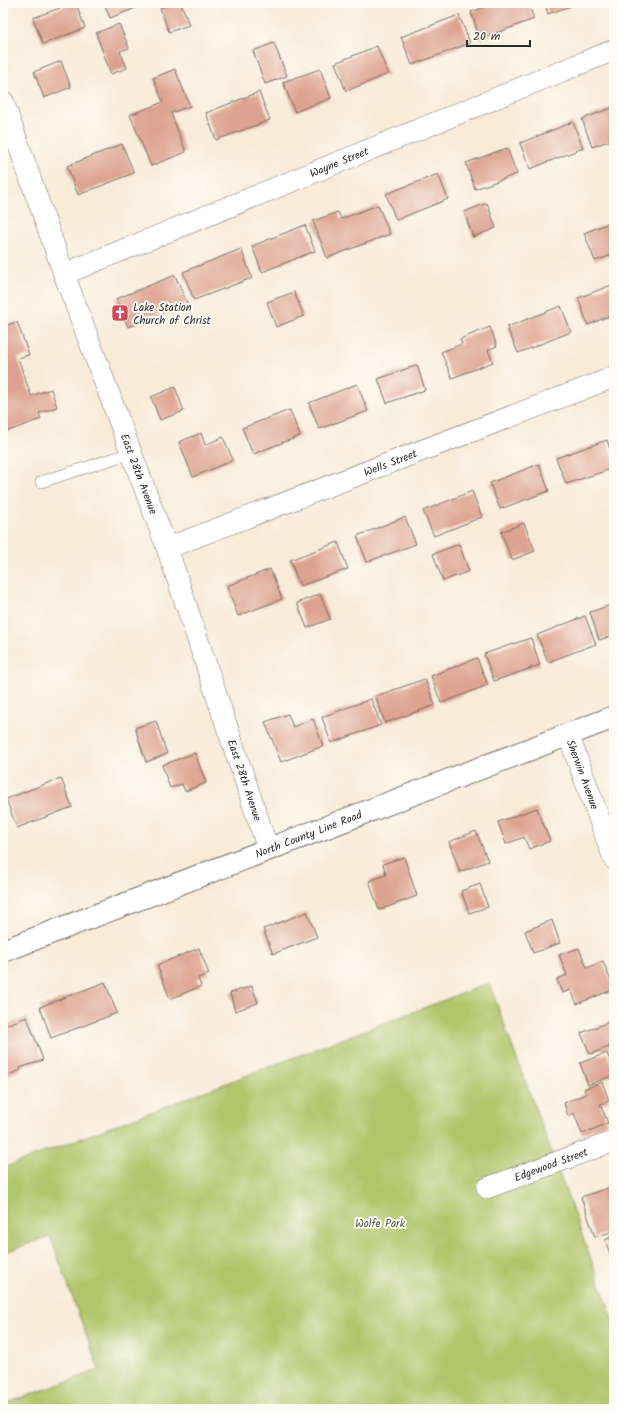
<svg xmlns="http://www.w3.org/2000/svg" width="617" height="1412" font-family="Kalam,sans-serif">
	<rect width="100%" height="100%" fill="#fdfcf7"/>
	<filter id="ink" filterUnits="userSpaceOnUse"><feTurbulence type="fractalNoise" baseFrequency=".025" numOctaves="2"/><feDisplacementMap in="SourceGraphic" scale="8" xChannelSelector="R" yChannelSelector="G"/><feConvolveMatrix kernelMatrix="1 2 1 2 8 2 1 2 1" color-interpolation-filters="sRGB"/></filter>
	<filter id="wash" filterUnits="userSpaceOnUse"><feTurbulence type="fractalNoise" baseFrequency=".012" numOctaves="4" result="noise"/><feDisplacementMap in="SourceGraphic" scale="16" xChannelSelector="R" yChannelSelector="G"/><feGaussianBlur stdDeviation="0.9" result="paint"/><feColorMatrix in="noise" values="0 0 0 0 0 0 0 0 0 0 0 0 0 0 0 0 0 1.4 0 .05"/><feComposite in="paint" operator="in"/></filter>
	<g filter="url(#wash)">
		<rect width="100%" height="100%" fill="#f8ebd8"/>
		<path fill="#b1c56a" stroke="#6e784a" d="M489 983 614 1322V1409H9L7 1403 99 1370 50 1236 3 1253V1168Z"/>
		<g id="blocks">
			<path fill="#dea38e" d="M73 3H76L85 28 43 44 33 18Z
				M104 3H148L110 18Z
				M173 3H181L189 25 169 32 160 8Z
				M496 3H528L534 19 480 39 471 12Z
				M545 3H579L548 14Z
				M459 15 470 43 412 65 401 37Z
				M119 24 129 48 120 51 127 68 111 74 96 33Z
				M274 43 287 76 265 84 253 51Z
				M377 46 388 74 346 91 335 63Z
				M61 61 71 87 44 98 34 72Z
				M175 69 190 106 171 113 186 152 151 166 130 115 163 102 153 78Z
				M320 69 331 98 295 112 283 82Z
				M259 92 270 120 216 140 206 113Z
				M614 107V139L592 147 582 119Z
				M573 122 583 148 530 169 520 143Z
				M122 144 134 173 78 195 67 166Z
				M507 148 517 174 475 189 466 163Z
				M438 174 448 199 396 220 386 194Z
				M487 203 496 228 473 237 464 212Z
				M378 205 390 234 327 258 313 221 338 212 341 219Z
				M609 223 614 235V254L595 261 584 233Z
				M305 225 315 251 262 272 252 246Z
				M241 249 252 278 194 300 183 272Z
				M175 275 187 303 128 327 116 299Z
				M614 284V314L588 325 578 298Z
				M294 292 304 316 276 327 267 302Z
				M561 306 571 332 518 353 507 327Z
				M17 322 29 355 18 358 31 396 51 389 57 407 39 413 41 419 3 433V326Z
				M490 327 497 346 488 350 493 362 452 378 441 352 462 344 460 339Z
				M417 365 425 390 387 403 378 379Z
				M357 384 368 411 319 429 309 403Z
				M175 387 184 411 160 420 151 397Z
				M290 410 300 436 253 454 242 428Z
				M201 433 205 445 223 437 233 460 193 477 179 442Z
				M607 440 614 461V468L566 484 556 458Z
				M539 464 549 491 500 509 490 483Z
				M472 491 482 517 434 536 423 511Z
				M405 517 416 544 367 562 357 536Z
				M524 523 535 551 512 560 501 532Z
				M338 542 348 569 300 586 290 560Z
				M459 544 469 571 443 581 433 554Z
				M270 569 282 599 238 616 227 586Z
				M320 594 330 619 307 628 297 603Z
				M614 604V635L599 640 590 612Z
				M585 616 596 644 548 662 537 635Z
				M531 638 540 665 494 681 484 654Z
				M477 658 488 685 441 703 431 676Z
				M425 679 435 705 385 723 376 696Z
				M371 699 381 725 331 743 322 717Z
				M288 714 293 727 313 719 323 746 281 762 265 722Z
				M156 721 167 754 146 762 135 728Z
				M195 753 206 783 185 791 182 784 170 788 162 765Z
				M61 778 72 807 17 828 6 799Z
				M537 808 550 841 529 849 524 837 506 844 498 822Z
				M476 831 488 861 460 872 449 842Z
				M404 857 417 896 379 910 369 881 386 875 383 864Z
				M480 884 488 907 469 913 461 891Z
				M307 912 317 937 273 954 263 929Z
				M552 920 560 943 533 953 525 931Z
				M199 948 209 974 198 978 201 986 170 999 157 965Z
				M579 948 587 968 603 961 614 989 577 1004 571 990 562 993 557 979 567 975 559 955Z
				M105 982 117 1013 51 1038 40 1007Z
				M252 986 258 1003 235 1011 230 993Z
				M27 1017 43 1060 20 1068 21 1070 3 1077V1046L7 1045 3 1034V1026Z
				M614 1020V1045L590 1054 581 1033Z
				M607 1053 614 1071V1075L588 1085 580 1063Z
				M602 1082 609 1101 600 1104 608 1123 582 1134 574 1113 568 1116 564 1103 586 1094 584 1089Z
				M614 1186V1231L595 1237 581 1197Z
				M614 1236V1264L605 1240Z"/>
		</g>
	</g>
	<g filter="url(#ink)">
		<use href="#blocks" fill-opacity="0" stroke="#736e68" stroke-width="1"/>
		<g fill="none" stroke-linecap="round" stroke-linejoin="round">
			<g stroke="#736e68" stroke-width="12">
				<path id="lane" d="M41 482 131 453"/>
			</g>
			<g stroke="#736e68" stroke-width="22">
				<g id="street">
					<path id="s1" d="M3 101 64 274 167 548 268 849"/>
					<path id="s2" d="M64 274 614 50"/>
					<path id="s3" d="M167 548 614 377"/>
					<path id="s4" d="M568 734 614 859"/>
					<path id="s5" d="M487 1188 614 1141"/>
				</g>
			</g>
			<g stroke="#736e68" stroke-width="24">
				<g id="secondary">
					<path id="s6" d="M3 951 614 717"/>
				</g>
			</g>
			<use href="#lane" stroke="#fff" stroke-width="11"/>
			<use href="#street" stroke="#fff" stroke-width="21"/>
			<use href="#secondary" stroke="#fff" stroke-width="22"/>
		</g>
	</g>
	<defs>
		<g id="church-square" transform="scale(0.9)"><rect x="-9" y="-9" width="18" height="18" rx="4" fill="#d1495b" stroke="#fdfcf7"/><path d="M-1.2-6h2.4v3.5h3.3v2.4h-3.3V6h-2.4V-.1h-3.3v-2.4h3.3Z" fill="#fff"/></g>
	</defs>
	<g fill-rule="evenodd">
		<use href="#church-square" x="120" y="313"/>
	</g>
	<g text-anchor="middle" stroke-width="4" stroke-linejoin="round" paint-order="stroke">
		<g font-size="11" fill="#2b2b2b" stroke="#fdfcf7">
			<text dy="4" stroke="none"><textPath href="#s2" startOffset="297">Wayne Street</textPath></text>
			<text dy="4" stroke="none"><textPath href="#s3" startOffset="239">Wells Street</textPath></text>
			<text dy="4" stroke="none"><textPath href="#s1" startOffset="397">East 28th Avenue</textPath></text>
			<text dy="4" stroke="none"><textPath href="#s4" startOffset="43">Sherwin Avenue</textPath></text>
			<text dy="4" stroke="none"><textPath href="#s1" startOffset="721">East 28th Avenue</textPath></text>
			<text dy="4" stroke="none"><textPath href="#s6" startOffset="327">North County Line Road</textPath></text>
			<text dy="4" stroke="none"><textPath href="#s5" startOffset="68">Edgewood Street</textPath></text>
		</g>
		<g font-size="11" fill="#2b2b2b" stroke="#fdfcf7" text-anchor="start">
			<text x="133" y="311">Lake Station<tspan x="133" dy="13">Church of Christ</tspan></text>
		</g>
		<g font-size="11" fill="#53593e" stroke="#fdfcf7">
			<text x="380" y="1227">Wolfe Park</text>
		</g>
	</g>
	<rect width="617" height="1412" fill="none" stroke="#fdfcf7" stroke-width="16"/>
	<path d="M467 40v6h63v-6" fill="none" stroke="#2b2b2b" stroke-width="2"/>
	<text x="473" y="40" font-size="12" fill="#2b2b2b" stroke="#fdfcf7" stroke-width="3" paint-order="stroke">20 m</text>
</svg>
